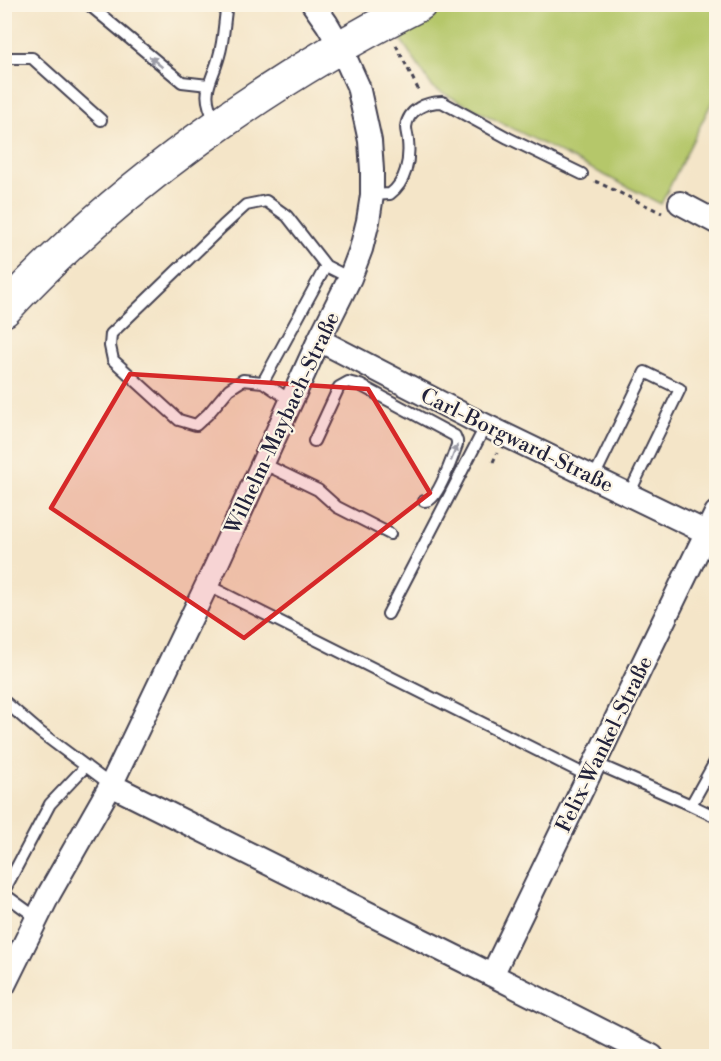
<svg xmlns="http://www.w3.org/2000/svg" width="721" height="1061" font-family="'Libre Bodoni',serif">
	<rect width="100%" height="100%" fill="#fcf5e5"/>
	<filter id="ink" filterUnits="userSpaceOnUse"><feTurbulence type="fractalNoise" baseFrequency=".0167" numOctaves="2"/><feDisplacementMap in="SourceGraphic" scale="12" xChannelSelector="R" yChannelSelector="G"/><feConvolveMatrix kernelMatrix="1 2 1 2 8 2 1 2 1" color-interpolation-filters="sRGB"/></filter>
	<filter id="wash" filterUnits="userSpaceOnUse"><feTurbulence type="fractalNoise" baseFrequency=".008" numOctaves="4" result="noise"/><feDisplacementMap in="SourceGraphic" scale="24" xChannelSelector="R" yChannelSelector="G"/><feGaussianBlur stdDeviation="1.35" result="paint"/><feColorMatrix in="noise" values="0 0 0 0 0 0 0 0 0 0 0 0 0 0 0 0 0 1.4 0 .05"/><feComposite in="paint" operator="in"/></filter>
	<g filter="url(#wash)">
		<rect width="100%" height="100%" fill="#f4e5c8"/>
		<path fill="#b5c76a" stroke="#6c7452" stroke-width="1.5" d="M388 5H716V94L661 204 433 88 403 43Z"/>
	</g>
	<g filter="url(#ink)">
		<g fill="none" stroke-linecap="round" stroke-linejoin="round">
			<g stroke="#423f50" stroke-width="14">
				<path id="lane" d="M88 4 182 82 208 85
					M4 58H32L101 120
					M216 123C199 90 211 86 219 56 224 40 224 21 227 4
					M372 195 390 194C406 182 410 160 408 141 408 137 406 132 406 127 408 109 427 102 442 102L508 138 582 174
					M263 382 326 266
					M291 401 263 382 243 380 229 389 208 414 196 425 179 420 113 360 110 346 111 334 223 226 246 205 266 201 287 216 326 266 350 278
					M314 441 339 387 348 382 360 385 455 436 457 441V445C453 456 439 496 429 500 428 501 426 501 424 501
					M262 463 318 490 337 507 390 534
					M594 477 645 372 680 389 629 494
					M207 585 588 776
					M388 614 486 425
					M4 701 40 732 111 785
					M595 763 691 805 716 760
					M691 805 716 817
					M4 891 50 804 86 766
					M4 894 37 918"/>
			</g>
			<g stroke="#423f50" stroke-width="26">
				<path id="street" d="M680 203 716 222
					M319 340 470 418 716 537
					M111 785 492 975 652 1056
					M492 975 716 513
					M4 985 49 894 111 785 215 568 319 340 350 278 361 249 368 221 372 195V170L370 141 358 86 340 46 327 24 313 4"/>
			</g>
			<g stroke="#423f50" stroke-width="36">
				<path id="primary" d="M4 310C118 187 270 79 420 4"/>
			</g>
			<path stroke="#423f50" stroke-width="3" stroke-dasharray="4.5 4.5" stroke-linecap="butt" d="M396 45 420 93
				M595 181 662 213
				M493 462 497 453"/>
			<use href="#lane" stroke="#fff" stroke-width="10"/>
			<use href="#street" stroke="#fff" stroke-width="22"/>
			<use href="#primary" stroke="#fff" stroke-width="33"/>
		</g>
		<defs><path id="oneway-solid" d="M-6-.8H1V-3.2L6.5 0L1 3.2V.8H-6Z" transform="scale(1.5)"/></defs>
		<g fill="#9c9ca7">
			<use href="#oneway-solid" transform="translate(156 62) rotate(-140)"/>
			<use href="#oneway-solid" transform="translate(454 453) rotate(-69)"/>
		</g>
	</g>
	<path fill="#d62828" fill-opacity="0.2" stroke="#d62828" stroke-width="4.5" stroke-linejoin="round" d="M130 374 368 389 430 493 244 638 51 508Z"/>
	<g text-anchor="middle" stroke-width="4.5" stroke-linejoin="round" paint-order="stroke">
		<g font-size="21" fill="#22223b" stroke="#fcf5e5">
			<text transform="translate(282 423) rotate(-65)" y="7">Wilhelm-Maybach-Straße</text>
			<text transform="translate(517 440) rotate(26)" y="7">Carl-Borgward-Straße</text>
			<text transform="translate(604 744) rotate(-64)" y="7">Felix-Wankel-Straße</text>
		</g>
	</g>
	<rect width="721" height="1061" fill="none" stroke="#fcf5e5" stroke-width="24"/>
</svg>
